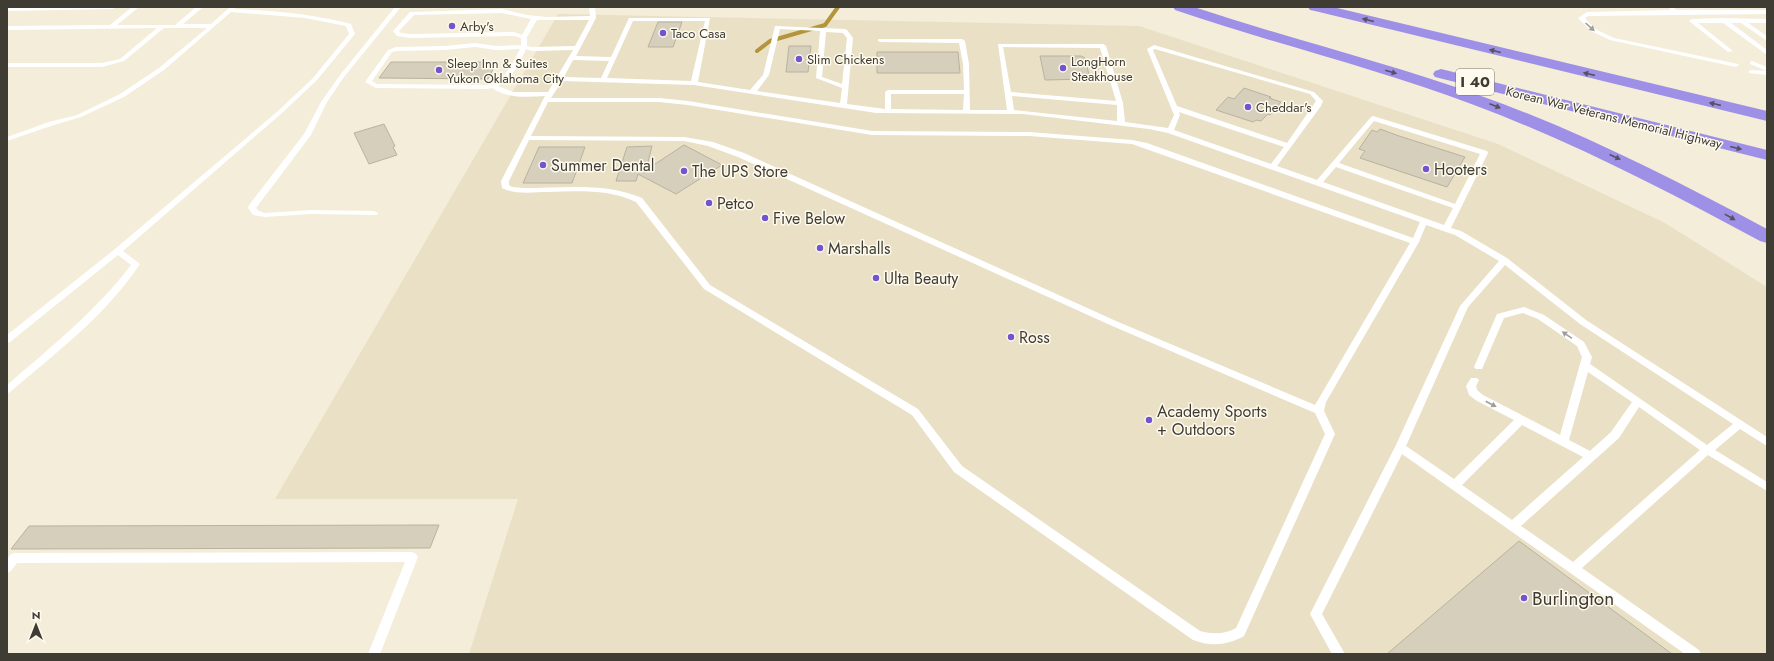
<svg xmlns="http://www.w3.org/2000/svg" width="1774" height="661" font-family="Jost,sans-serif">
	<rect width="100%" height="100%" fill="#f4edd9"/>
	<path fill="#eae0c5" d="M558 14 1139 26 1498 144 1665 223 1767 287V654H469L518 499H275Z"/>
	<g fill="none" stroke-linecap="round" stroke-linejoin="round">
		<path stroke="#b3953b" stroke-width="4" d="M757 51 770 41 825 25 838 7"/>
	</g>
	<path fill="#d6cfbb" stroke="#b9b29f" d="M658 22H682L673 47H648Z
		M789 46H811L808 72H786Z
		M877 52H958L960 73H877Z
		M1040 56H1081L1085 58 1090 79 1045 80Z
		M391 62H497L488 79 379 78Z
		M1244 88 1271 97 1269 98 1281 102 1270 115 1268 114 1261 121 1256 120 1253 122 1216 110 1228 97 1234 99Z
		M384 124 395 146 393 147 397 155 369 164 354 133Z
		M1380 129 1399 136 1465 157 1447 187 1360 158 1365 151 1359 149 1372 130 1377 132Z
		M684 145 722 165 676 194 638 174 636 181H616L627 147 652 146 646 170Z
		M539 147H585L572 183H523Z
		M439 525 430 548 11 549 29 526Z
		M1519 541 1672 654H1387Z"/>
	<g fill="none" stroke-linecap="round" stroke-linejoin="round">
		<path fill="#fff" fill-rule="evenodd" d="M7 7H116L113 9 7 11Z
			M132 7H139L117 25H175L196 7H203L183 24H211L230 7H236L235 9C274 11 313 14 351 24L355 34 317 80 282 113 123 251 140 264C106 315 56 353 10 392L7 394V385C51 347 96 311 131 265L118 255 10 342 7 343V335L115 249 278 111 313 78 349 34 346 26 305 18 231 12 164 70 124 97 81 117 54 125 7 141V137L49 122 77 115 120 94 159 68 207 28H164L124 61 102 67H7V63H102L120 59 157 28 7 30V26L110 25Z
			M395 7H401L344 77 327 102 311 135 256 208 259 211 265 213 311 210 374 211 378 213 377 215 311 214 265 217 253 215 248 208 249 205 304 134 321 102 340 75Z
			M589 7H595L596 18 576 56 611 57 629 18H710L698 82 750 90 763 75 775 26 845 29 847 30 853 38 847 104 885 109V92L888 90H964L963 64 959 43 880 42 878 41V39H962L965 41 969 64 970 110H1007L998 44H1103L1106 46 1123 103 1125 122 1168 128 1174 115 1147 49 1154 45 1314 92 1323 101 1321 106 1277 166 1317 180 1371 117 1373 116 1487 151 1488 153 1451 228 1461 231 1507 258 1586 320 1767 437V446L1740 429 1715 450 1767 482V491L1708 455 1582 568 1699 650 1701 654H1685L1402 454 1322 614 1345 654H1332L1310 614 1395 447 1460 306 1499 261 1455 235 1426 225 1419 242 1326 402 1324 411 1335 434 1244 636C1228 645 1211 647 1193 640L954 472 912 415 704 289 636 202C609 189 578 191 548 192 534 192 515 195 502 188L501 181 545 96C527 97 508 99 492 88L488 89 376 88 365 82 388 50 396 47 445 46 475 43 496 46 521 45V38L514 36 411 38 397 36 393 31 410 12 502 9 527 15 547 17 590 16ZM502 13 531 19 522 35 514 32 411 34 401 33 399 31 414 15ZM537 20H589L575 46 532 47 527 46V37ZM633 21H705L691 81 607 78ZM780 29 820 31 816 78 842 88 840 103 757 91 769 75ZM826 32 843 33 847 38 842 84 822 77ZM475 47 496 50 520 49C512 65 506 79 488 85L377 84 372 81 392 52 397 51 445 50ZM1003 47 1100 48 1116 101 1011 92ZM526 49 532 51 573 50 548 92H513L498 86C513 78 519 64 526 49ZM1155 49 1310 94 1316 101 1287 143 1177 106 1153 50ZM573 60 609 61 601 78 564 77ZM562 81 694 85 876 113 1023 114 1149 129 1168 133 1420 222 1413 238 1147 143 1132 140 1029 132 872 131 688 101 659 98H551ZM891 94H964L963 110 891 109ZM1012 96 1117 105V121L1014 110ZM548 102H659L688 105 872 135 1029 136 1132 144 1410 243 1315 405 1116 321 744 153 713 142 684 137 531 136ZM1179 112 1284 147 1271 164 1174 130 1180 115ZM1374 121 1480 154 1455 204 1339 163ZM529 140 684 141 708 146 738 157 1110 325 1315 413 1325 434 1236 628C1224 635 1212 634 1200 631L962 466 918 409 710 285 642 198C605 182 563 188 524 188L512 187 509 185V181ZM1336 167 1453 208 1444 225 1323 182ZM1505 265 1580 324 1733 424 1707 445 1590 364 1592 357 1584 342 1544 315 1524 307 1497 314 1474 367 1476 369H1482L1504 318 1523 313 1538 319 1577 346 1582 357 1560 435 1483 395 1477 390 1476 386 1479 380 1477 378H1471L1466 386 1469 395 1477 401 1514 420 1454 479 1406 446 1468 307ZM1588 372 1632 402 1611 432 1590 451 1569 440ZM1639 407 1700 450 1573 562 1521 526 1619 438ZM1522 425 1583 457 1512 520 1462 485Z
			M1672 7 1677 10H1767V14L1588 16 1585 18 1595 29 1614 38 1738 64 1739 65 1736 67 1610 40 1591 31 1578 18 1587 12 1670 10 1669 9Z
			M1723 18 1767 19V23H1748L1767 36V41L1741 23H1731L1767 50V55L1723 23H1698L1733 51 1728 52 1689 21 1692 19Z
			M1752 61 1767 67V71L1750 64V62Z
			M1751 70 1767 71V75L1749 73V71Z
			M412 552 416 554 418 557 380 654H368L405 562 17 563 11 571 7 573C7 565 5 556 14 553Z"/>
		<path fill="#9e90e7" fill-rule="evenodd" d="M1173 7H1194C1290 39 1389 63 1484 97 1582 132 1675 180 1767 229V243L1760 241C1667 191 1573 142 1474 105 1376 68 1274 44 1175 10Z
			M1308 7H1333L1767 111V121L1315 11 1310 10Z
			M1441 69 1767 150V160L1435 77 1433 74 1435 71Z"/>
	</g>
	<defs><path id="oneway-solid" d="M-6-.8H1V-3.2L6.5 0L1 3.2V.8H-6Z"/></defs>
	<g fill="#575161">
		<use href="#oneway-solid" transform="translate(1368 20) rotate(-166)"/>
		<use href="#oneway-solid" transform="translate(1495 51) rotate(-166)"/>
		<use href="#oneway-solid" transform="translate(1391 72) rotate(16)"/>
		<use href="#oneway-solid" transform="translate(1589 74) rotate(-167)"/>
		<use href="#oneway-solid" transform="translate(1715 104) rotate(-167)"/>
		<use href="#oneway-solid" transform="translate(1495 106) rotate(21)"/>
		<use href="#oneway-solid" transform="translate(1736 148) rotate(14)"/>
		<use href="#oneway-solid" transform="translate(1615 157) rotate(25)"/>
		<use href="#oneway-solid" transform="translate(1730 217) rotate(29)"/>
	</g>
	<g fill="#9f9e9a">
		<use href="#oneway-solid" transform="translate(1590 27) rotate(42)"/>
		<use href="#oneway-solid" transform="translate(1567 335) rotate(-145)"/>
		<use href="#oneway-solid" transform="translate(1491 404) rotate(28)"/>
	</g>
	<g fill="#7154ce" stroke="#fffaee" stroke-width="1.5">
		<circle cx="452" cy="26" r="4"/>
		<circle cx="663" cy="33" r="4"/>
		<circle cx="799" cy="59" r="4"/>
		<circle cx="1063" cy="68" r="4"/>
		<circle cx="439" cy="70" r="4"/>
		<circle cx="1248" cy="107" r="4"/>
		<circle cx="543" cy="165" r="4"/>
		<circle cx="1426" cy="169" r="4"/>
		<circle cx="684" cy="171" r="4"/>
		<circle cx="709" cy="203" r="4"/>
		<circle cx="765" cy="218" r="4"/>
		<circle cx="820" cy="248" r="4"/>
		<circle cx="876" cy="278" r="4"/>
		<circle cx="1011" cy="337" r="4"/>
		<circle cx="1149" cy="420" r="4"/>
		<circle cx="1524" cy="598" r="4"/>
	</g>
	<g text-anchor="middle" stroke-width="3" stroke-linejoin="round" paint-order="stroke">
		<g font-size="13" fill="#3f3c34" stroke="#fffaee" text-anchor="start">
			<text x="460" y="31">Arby's</text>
			<text x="671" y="38">Taco Casa</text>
			<text x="807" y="64">Slim Chickens</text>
			<text x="1071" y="66">LongHorn<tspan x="1071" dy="15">Steakhouse</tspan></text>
			<text x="447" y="68">Sleep Inn &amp; Suites<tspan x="447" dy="15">Yukon Oklahoma City</tspan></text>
			<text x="1256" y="112">Cheddar's</text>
		</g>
		<g font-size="13" fill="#3f3c34" stroke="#fffaee">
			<text transform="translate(1614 117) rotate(14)" y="5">Korean War Veterans Memorial Highway</text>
		</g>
		<rect fill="#fffaee" stroke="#79756c" stroke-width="1" x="1456" y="69" width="38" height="26" rx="3"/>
		<g font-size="15" font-weight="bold" fill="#3f3c34">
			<text x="1475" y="87">I 40</text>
		</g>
		<g font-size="16" fill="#3f3c34" stroke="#fffaee" text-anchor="start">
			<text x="551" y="171">Summer Dental</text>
			<text x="1434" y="175">Hooters</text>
			<text x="692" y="177">The UPS Store</text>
			<text x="717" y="209">Petco</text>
			<text x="773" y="224">Five Below</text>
			<text x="828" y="254">Marshalls</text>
			<text x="884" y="284">Ulta Beauty</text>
			<text x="1019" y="343">Ross</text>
			<text x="1157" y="417">Academy Sports<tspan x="1157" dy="18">+ Outdoors</tspan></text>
		</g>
		<g font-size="19" fill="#3f3c34" stroke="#fffaee" text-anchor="start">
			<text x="1532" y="605">Burlington</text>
		</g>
	</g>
	<rect width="1774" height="661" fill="none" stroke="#3f3c34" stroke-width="16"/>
	<g transform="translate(36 625)" stroke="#fffaee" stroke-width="3" paint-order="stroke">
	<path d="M0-3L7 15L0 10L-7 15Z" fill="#3f3c34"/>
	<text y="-6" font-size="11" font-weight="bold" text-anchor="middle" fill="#3f3c34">N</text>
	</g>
</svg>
